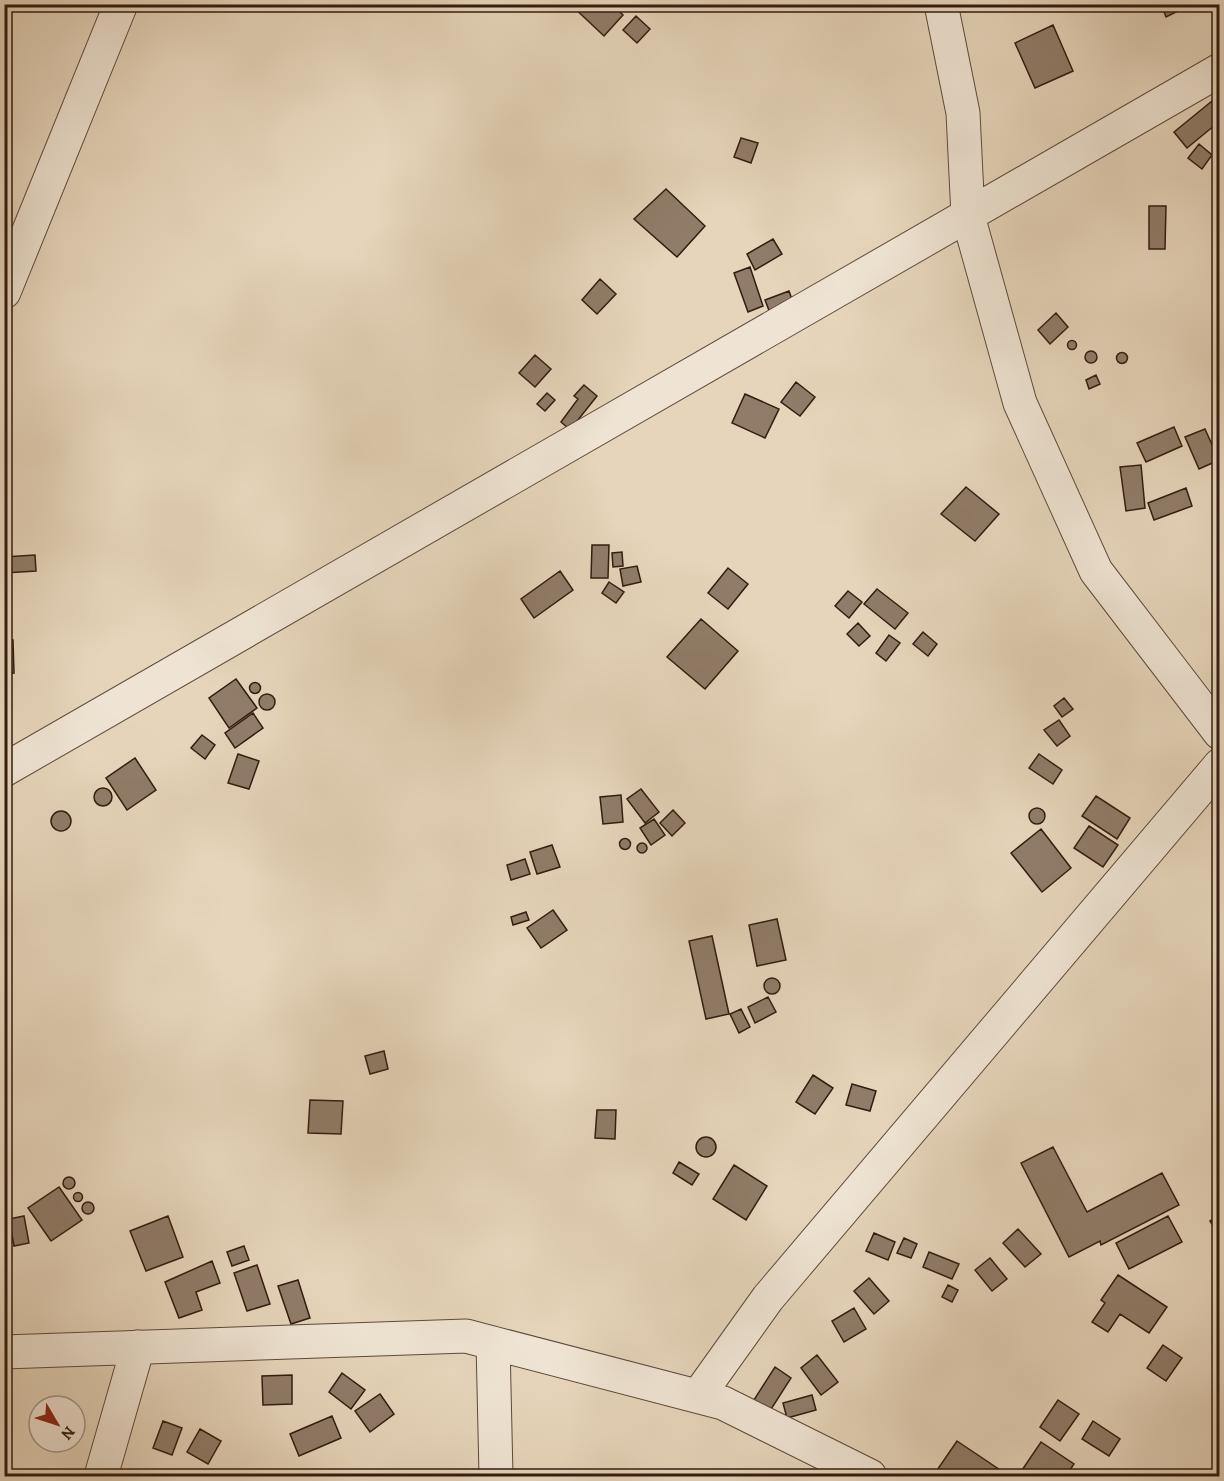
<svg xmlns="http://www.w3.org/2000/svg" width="1224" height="1481" font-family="Alegreya,serif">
	<rect width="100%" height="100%" fill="#e6d5bb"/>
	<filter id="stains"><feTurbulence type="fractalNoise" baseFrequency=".00333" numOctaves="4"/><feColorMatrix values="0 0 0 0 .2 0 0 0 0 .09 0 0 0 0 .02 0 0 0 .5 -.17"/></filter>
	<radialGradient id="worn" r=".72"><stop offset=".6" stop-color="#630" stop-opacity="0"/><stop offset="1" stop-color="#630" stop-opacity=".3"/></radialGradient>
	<path fill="#907c69" stroke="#321c11" stroke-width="1.5" d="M570 4H612L623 15 604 36Z
		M1161 4H1183L1184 8 1166 17Z
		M636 16 650 29 637 43 623 30Z
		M1053 25 1073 71 1035 88 1015 43Z
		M1212 101 1220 111V121L1187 148 1174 132Z
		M741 138 758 143 751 163 734 157Z
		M1199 144 1212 155 1202 169 1188 158Z
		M666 189 705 226 677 257 634 219Z
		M1149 206H1166L1165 249H1149Z
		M773 239 782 254 755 270 747 254Z
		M750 267 763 306 748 312 734 273Z
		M600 279 616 294 597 314 582 300Z
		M789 291 794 305 770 313 765 300Z
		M1056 313 1068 327 1050 344 1038 330Z
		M1067.5 345a4.5 4.5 0 1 1 9 0a4.5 4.5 0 1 1-9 0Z
		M1085 357a6 6 0 1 1 12 0a6 6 0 1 1-12 0Z
		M1116.5 358a5.5 5.5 0 1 1 11 0a5.5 5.5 0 1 1-11 0Z
		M535 355 551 369 535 387 519 373Z
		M1096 375 1100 384 1089 389 1086 380Z
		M796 382 815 397 800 416 781 402Z
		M584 385 597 396 570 430 561 422 578 399 574 396Z
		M547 393 555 400 545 411 537 404Z
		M745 394 779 409 765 438 732 423Z
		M1174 427 1182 446 1146 462 1137 443Z
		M1205 429 1219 460 1199 469 1185 437Z
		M1141 465 1145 508 1126 511 1120 467Z
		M966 487 999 514 975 541 941 514Z
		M1186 488 1192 506 1154 520 1148 503Z
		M592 545H609L608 578H591Z
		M622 552 623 566 613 567 612 553Z
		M35 555 36 571 4 573V557Z
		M637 566 641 582 623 586 620 569Z
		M728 568 748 584 728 609 708 593Z
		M560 571 573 590 534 618 521 599Z
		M609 582 624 592 616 603 602 593Z
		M877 589 908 613 895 629 864 604Z
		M848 591 862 602 849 618 835 606Z
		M701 619 738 651 705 689 667 657Z
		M858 623 870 636 859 646 847 634Z
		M923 632 937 644 928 656 913 644Z
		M889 635 900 643 886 661 876 653Z
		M4 640H13L14 673 4 674Z
		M236 679 257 708 229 728 209 698Z
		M249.5 688a5.5 5.5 0 1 1 11 0a5.5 5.5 0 1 1-11 0Z
		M259 702a8 8 0 1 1 16 0a8 8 0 1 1-16 0Z
		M1064 698 1073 709 1062 717 1054 706Z
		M253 713 263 728 235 748 225 733Z
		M1059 720 1070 736 1057 746 1044 730Z
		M202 735 215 745 205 759 191 748Z
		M238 754 259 761 249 789 228 783Z
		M1039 754 1062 770 1053 784 1029 768Z
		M135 758 156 790 127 810 106 778Z
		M94 797a9 9 0 1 1 18 0a9 9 0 1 1-18 0Z
		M641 789 659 812 645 823 627 799Z
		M621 795 623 822 603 824 600 797Z
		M1096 796 1130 818 1117 839 1082 816Z
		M1029 816a8 8 0 1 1 16 0a8 8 0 1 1-16 0Z
		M673 810 685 823 672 836 660 823Z
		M51 821a10 10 0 1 1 20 0a10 10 0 1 1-20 0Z
		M654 819 665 835 651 845 640 828Z
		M1089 826 1118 845 1103 867 1074 848Z
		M1041 829 1071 868 1042 892 1011 853Z
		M619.5 844a5.5 5.5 0 1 1 11 0a5.5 5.5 0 1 1-11 0Z
		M637 848a5 5 0 1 1 10 0a5 5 0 1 1-10 0Z
		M552 845 560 867 537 874 530 852Z
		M525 859 530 874 511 880 507 865Z
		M553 910 567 930 541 948 527 928Z
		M526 912 529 920 513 925 511 917Z
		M777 919 786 960 757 966 749 925Z
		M712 936 729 1014 706 1019 689 941Z
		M764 986a8 8 0 1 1 16 0a8 8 0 1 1-16 0Z
		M768 997 776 1012 755 1023 748 1007Z
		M741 1009 750 1027 739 1033 730 1014Z
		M384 1051 388 1069 370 1074 365 1056Z
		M813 1075 833 1088 815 1114 796 1102Z
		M852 1084 876 1091 870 1111 846 1105Z
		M310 1100 343 1101 341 1134 308 1133Z
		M597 1110H616L615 1139 595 1138Z
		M696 1147a10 10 0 1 1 20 0a10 10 0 1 1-20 0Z
		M1053 1147 1087 1212 1162 1173 1179 1205 1101 1245 1100 1241 1069 1257 1021 1163Z
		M679 1162 699 1174 692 1185 673 1173Z
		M734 1165 767 1186 746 1220 713 1199Z
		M63 1183a6 6 0 1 1 12 0a6 6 0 1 1-12 0Z
		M59 1187 82 1220 51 1241 28 1208Z
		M73.5 1197a4.5 4.5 0 1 1 9 0a4.5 4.5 0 1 1-9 0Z
		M82 1208a6 6 0 1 1 12 0a6 6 0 1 1-12 0Z
		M1220 1215V1237L1210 1221Z
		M24 1216 29 1243 14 1246 9 1219Z
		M168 1216 183 1257 146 1271 130 1231Z
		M1168 1216 1182 1242 1129 1269 1116 1243Z
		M1018 1229 1041 1254 1025 1267 1003 1243Z
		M874 1233 895 1242 888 1260 866 1251Z
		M904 1238 917 1244 911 1258 897 1253Z
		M244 1246 249 1260 232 1266 227 1252Z
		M929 1252 959 1264 952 1279 923 1267Z
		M990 1258 1007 1279 992 1291 975 1270Z
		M212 1261 220 1283 196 1292 202 1310 179 1318 165 1282Z
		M257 1265 270 1304 247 1311 234 1273Z
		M1118 1275 1167 1307 1149 1333 1120 1314 1108 1332 1092 1322 1105 1303 1101 1300Z
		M869 1278 889 1301 874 1314 854 1291Z
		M298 1280 310 1318 291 1324 278 1286Z
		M948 1285 958 1290 952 1302 942 1297Z
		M854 1308 866 1329 844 1342 832 1321Z
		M1163 1345 1182 1358 1166 1381 1147 1368Z
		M817 1355 838 1382 821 1395 801 1368Z
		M775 1367 791 1378 768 1414 752 1403Z
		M342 1373 365 1390 351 1409 329 1392Z
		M292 1375V1404L263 1405 262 1376Z
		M380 1394 394 1414 370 1432 355 1411Z
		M812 1395 816 1410 787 1418 783 1403Z
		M1058 1400 1079 1414 1060 1441 1040 1427Z
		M332 1416 341 1438 299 1456 290 1434Z
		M163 1421 182 1428 172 1455 153 1448Z
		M1093 1421 1120 1439 1109 1456 1082 1439Z
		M200 1429 221 1441 208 1464 187 1452Z
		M957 1441 1003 1472 1000 1476H933Z
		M1041 1442 1074 1464 1066 1476H1018Z"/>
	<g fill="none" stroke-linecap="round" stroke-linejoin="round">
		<g stroke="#5f4a3c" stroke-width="35">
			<path id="minor" d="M941 4 963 113 968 216 1020 403 1096 571 1220 733
				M4 292 121 4
				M4 770 1220 70
				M493 1343 496 1476
				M4 1352 466 1336 723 1403 870 1476
				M698 1396 768 1298 1220 765
				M101 1476 138 1347"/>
		</g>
		<use href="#minor" stroke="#efe4d3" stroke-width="33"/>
	</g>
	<rect width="1224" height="1481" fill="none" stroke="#e6d5bb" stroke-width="24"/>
	<rect x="6" y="6" width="1212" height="1469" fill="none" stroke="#321c11" stroke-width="3"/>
	<rect x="12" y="12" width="1200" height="1457" fill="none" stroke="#321c11" stroke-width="1.5"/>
	<g transform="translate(57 1424) rotate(129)"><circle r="28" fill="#efe4d3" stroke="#a39485" stroke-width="1.5"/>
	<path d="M0-4.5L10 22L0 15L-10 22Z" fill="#8f2418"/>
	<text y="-9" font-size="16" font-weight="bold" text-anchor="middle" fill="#321c11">N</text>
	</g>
	<rect width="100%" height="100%" filter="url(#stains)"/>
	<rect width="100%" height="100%" fill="url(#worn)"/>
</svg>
